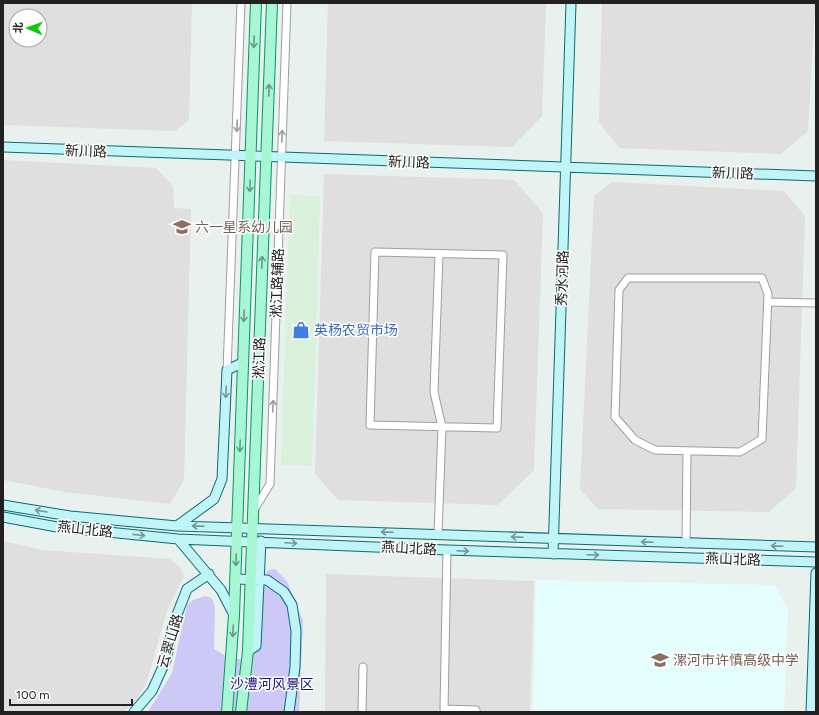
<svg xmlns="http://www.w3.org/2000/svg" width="819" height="715" font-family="Figtree,'Noto Sans SC',sans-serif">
	<rect width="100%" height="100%" fill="#e8f1ee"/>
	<path fill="#dedfde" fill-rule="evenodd" d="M3 3H192L189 120 175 131 3 125ZM16 16H40V40H16Z
		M328 3H546L542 116 512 147 324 141Z
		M602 3H815L808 131 781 154 619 148 599 122Z
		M3 160 156 168 173 186 174 208 191 209 184 480 170 504 65 492 3 480Z
		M324 174 514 180 543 213 534 470 498 505 338 500 315 474Z
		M612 182 784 191 805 216 796 488 769 512 598 509 580 489 594 196Z
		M3 541 43 550 170 559 180 567 184 576 167 611 146 685 133 705 122 712H3Z
		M326 574 534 581 530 712H325Z"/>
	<path fill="#d9f0da" d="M290 195 320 196 312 466 281 465Z"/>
	<path fill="#e4fdfd" d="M536 580 775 585 788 609 784 712H533Z"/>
	<path fill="#ccc9f7" d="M275 569 287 581 303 621 299 712H148L172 673 187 605 193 600 205 596 212 598 215 608 214 649 228 657 253 662 255 590 268 570Z"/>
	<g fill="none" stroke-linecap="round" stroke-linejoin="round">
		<g stroke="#9e9e9e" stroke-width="9">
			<path id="street" d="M375 252 503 255 497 428 370 425Z
				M628 278H762L768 294 762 439 740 452 655 450 635 440 615 417 619 290Z
				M768 302 816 303
				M227 370 241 3
				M254 510 270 484 287 3
				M438 534 442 427 434 392 439 254
				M686 544 687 451
				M447 550 444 709 476 710V712
				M362 712 363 667"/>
		</g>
		<g stroke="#0b6a75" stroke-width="11">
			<path id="secondary" d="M3 147C274 158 545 165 816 176
				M3 505 70 516 177 526 816 547
				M3 517 57 527 178 539 447 550 816 562
				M177 526 214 499 222 479 227 370 242 363
				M178 539 221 590 234 615
				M553 554 571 3
				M235 579 267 580 284 592 292 605 296 631 295 667 289 712
				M248 651 256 646 261 541
				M134 712 152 691 166 660 173 625 187 589 209 574
				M811 712 816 573"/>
		</g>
		<g stroke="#099566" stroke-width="12">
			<path id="primary" d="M227 712 234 615 256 3
				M241 712 248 651 272 3"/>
		</g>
		<use href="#street" stroke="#fff" stroke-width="7"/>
		<use href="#secondary" stroke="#c0f4f7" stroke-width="9"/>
		<use href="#primary" stroke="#a7f7d4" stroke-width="10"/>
	</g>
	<defs><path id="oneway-shaft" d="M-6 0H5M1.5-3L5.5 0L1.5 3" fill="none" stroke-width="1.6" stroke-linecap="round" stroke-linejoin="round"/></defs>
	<g stroke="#6b9783">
		<use href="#oneway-shaft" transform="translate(254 42) rotate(92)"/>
		<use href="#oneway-shaft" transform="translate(269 90) rotate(-88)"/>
		<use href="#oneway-shaft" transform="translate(250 186) rotate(92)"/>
		<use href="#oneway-shaft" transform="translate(262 262) rotate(-88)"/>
		<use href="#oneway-shaft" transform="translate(244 316) rotate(92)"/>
		<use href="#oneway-shaft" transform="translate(240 446) rotate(92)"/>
		<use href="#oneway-shaft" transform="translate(236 560) rotate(92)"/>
		<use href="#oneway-shaft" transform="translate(233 631) rotate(93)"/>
	</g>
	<g stroke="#9b9b9b">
		<use href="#oneway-shaft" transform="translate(237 126) rotate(92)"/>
		<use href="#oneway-shaft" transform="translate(282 136) rotate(-88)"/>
		<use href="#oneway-shaft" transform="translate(273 406) rotate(-88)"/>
	</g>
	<g stroke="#789597">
		<use href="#oneway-shaft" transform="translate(226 392) rotate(93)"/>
		<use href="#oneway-shaft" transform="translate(41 511) rotate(-170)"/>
		<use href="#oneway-shaft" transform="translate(198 526) rotate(-178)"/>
		<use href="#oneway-shaft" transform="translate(387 532) rotate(-178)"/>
		<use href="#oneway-shaft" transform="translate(139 535) rotate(6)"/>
		<use href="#oneway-shaft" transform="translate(517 537) rotate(-178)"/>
		<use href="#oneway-shaft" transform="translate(647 542) rotate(-178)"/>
		<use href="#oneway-shaft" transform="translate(291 543) rotate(3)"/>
		<use href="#oneway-shaft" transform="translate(777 546) rotate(-178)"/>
		<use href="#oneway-shaft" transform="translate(463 551) rotate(2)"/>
		<use href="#oneway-shaft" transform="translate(593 555) rotate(2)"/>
	</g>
	<defs>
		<g id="school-bare" transform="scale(1.38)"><path d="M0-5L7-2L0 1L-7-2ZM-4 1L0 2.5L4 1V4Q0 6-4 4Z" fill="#8d6e63" stroke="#fff" stroke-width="2.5" paint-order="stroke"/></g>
		<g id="shop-bare" transform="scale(1.38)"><path d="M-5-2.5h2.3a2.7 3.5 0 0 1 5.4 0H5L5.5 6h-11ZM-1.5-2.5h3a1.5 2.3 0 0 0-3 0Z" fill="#3f7fe0" stroke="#fff" stroke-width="2.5" paint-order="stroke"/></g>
	</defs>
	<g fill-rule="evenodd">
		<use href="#school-bare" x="182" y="227"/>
		<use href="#shop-bare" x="301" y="330"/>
		<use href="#school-bare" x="660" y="660"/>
	</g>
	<g text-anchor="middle" stroke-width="3" stroke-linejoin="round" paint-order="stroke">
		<g font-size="14" fill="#212121" stroke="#fff">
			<text transform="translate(86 151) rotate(2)" y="5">新川路</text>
			<text transform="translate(409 162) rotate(2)" y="5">新川路</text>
			<text transform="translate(733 173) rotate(2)" y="5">新川路</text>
			<text transform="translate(562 278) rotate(-88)" y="5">秀水河路</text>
			<text transform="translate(277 283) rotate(-88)" y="5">淞江路辅路</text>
			<text transform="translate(259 358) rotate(-88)" y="5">淞江路</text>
			<text transform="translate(85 529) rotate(6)" y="5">燕山北路</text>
			<text transform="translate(409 548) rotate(3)" y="5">燕山北路</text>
			<text transform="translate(733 559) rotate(2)" y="5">燕山北路</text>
			<text transform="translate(170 641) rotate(-73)" y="5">云翠山路</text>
		</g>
		<g font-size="14" fill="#785e54" stroke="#fff" text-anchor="start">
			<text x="195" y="232">六一星系幼儿园</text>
			<text x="673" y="665">漯河市许慎高级中学</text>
		</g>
		<g font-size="14" fill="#366cbe" stroke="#fff" text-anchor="start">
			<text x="314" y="335">英杨农贸市场</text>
		</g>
		<g font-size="14" fill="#1a127c" stroke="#fff">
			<text x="272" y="689">沙澧河风景区</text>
		</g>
	</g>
	<rect width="819" height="715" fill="none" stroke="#212121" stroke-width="8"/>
	<g transform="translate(28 28) rotate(272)"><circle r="19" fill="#ffffff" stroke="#a6a6a6"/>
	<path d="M0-3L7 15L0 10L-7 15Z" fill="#0dc70b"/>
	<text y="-6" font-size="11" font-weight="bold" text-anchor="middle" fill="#212121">北</text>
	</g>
	<path d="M10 699v6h122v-6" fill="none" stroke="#212121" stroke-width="2"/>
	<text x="16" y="699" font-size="12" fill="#212121" stroke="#ffffff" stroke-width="3" paint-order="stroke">100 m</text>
</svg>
